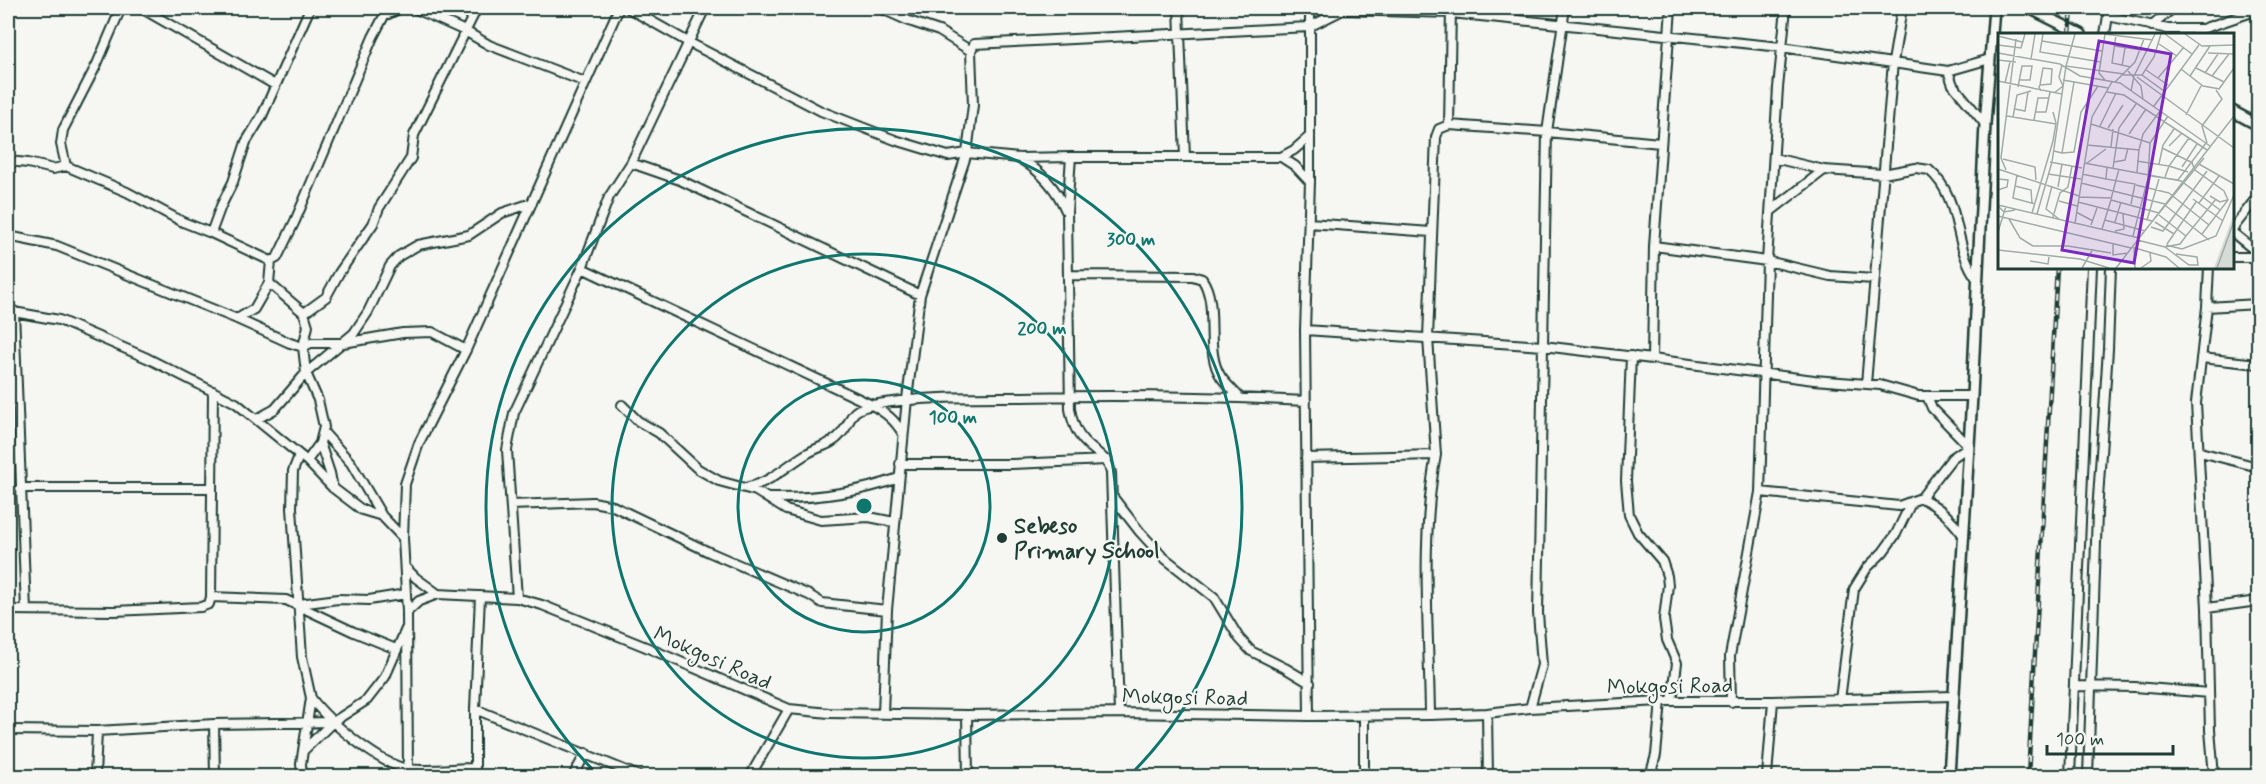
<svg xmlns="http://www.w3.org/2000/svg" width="2266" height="784" font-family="Mynerve,sans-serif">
	<rect width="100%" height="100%" fill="#f6f6f2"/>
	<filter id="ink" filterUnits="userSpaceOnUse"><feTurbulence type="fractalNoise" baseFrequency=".0167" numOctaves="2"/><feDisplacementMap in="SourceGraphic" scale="12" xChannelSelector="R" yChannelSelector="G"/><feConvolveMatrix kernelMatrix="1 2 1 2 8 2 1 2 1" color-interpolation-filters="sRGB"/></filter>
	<g filter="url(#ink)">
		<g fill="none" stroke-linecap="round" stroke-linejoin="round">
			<g stroke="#1f3d34" stroke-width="12">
				<path id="minor" d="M141 8 275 85
					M414 8 465 31 489 45 585 82
					M628 8 688 42 821 111 895 140 948 156 967 153 1019 158 1071 157
					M880 8 909 21 939 31 971 51
					M1179 8 1185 157
					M1671 8 1654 246 1652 359 1814 380 1880 385 1919 396H1972
					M2152 26 2173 8
					M2105 34 2108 16 2168 29H2202L2258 10
					M1948 71 1953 85 1985 124
					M1449 125 1451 8
					M1281 157 1295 166 1310 182
					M1019 158C1041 171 1056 187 1066 211
					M1774 158 1824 170
					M8 161 28 163 53 169 66 166 127 192 183 222 211 233 271 261 277 258 295 221 373 37 384 16 401 8
					M631 163 680 180 920 295
					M66 166 61 144 63 130 97 64 121 8
					M1771 211 1824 170 1883 174 1916 168 1929 170C1963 199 1952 246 1977 279
					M1309 223 1431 232
					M2233 228 2258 196
					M2232 232 2258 253
					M211 233 221 206 233 182 246 142 262 116 310 8
					M8 236 57 246 237 319 290 343 303 347 311 343H343L403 333 432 332 466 350
					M1654 246 1767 261 1830 276 1874 279
					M2232 257H2258
					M271 261 269 283 304 313 308 326 303 347 306 373 318 400 324 427 320 443 307 461
					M2209 267 2207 307 2196 403 2207 608 2210 730 2214 776
					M582 268 872 405C922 396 972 397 1022 397 1117 395 1212 396 1306 401
					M1069 275 1193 276 1202 279C1220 305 1203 350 1221 377 1226 384 1234 391 1240 398
					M2207 307 2258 304
					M8 311 59 320 147 358 236 403 307 461 333 488 362 510 382 516 403 538
					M14 311 26 610
					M304 313 326 297 339 273 373 224 379 208 411 158 414 135 477 8
					M237 319 254 309 269 283
					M1305 330 1543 346 1652 359
					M1631 356 1626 481 1629 515 1638 533 1662 561 1667 576 1668 585 1664 619 1667 640 1677 663 1672 701
					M2201 358 2258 364
					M1866 384 1893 62 1902 8
					M622 405 638 421 659 433 698 469 719 481 756 491 786 510 821 520 869 517 894 522
					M257 419 275 409 306 373 354 333 368 312 390 266 399 256 418 245 469 235 502 213 532 203
					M324 433 351 463 382 516
					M320 443 330 473 333 488
					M2200 452 2258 467
					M299 456 293 471 292 508 302 657 311 698 301 764 302 776
					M1306 458 1436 455 1428 338 1436 137 1439 129 1449 125 1547 132 1660 143
					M900 464H1012L1107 460
					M748 487C772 482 787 465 808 453 818 447 833 444 840 435 855 419 845 411 872 405 886 413 895 420 903 434
					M20 488H212
					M1760 492 1899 506 1921 498C1940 507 1951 519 1964 536
					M1112 496 1140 532 1162 556 1214 597 1239 638 1251 651 1285 668 1310 683
					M768 498C812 499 857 493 899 478
					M1921 498 1952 458 1969 446 1932 408 1927 396
					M511 505 593 502 613 506 709 552 809 595 822 603 887 610
					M405 567 416 578 438 594
					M211 597 286 600 354 632 396 649
					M517 598 507 450 514 413 582 268 609 197 631 163 705 8
					M299 604 338 599 369 600 406 594
					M2207 608 2258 601
					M8 610 114 611 201 607 209 604 211 597 213 391
					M407 612 419 601 438 594 517 598 542 605 646 647 789 709 829 713 967 715 1119 713 1309 716 1430 715 1487 713 1530 708 1661 701H1773L1953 696
					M2074 686 2135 687 2209 693
					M311 698C328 721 381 766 409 769 430 772 454 768 475 768
					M1840 700 1854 589 1867 568 1883 552 1896 534 1912 501
					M1731 702 1730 656 1760 492 1767 261 1778 88 1786 8
					M1530 708 1542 665 1538 613 1547 132 1565 8
					M475 709 639 776
					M883 713 887 610 907 399 920 295 967 153 973 105 971 51 974 44 1309 27 1343 10 1451 13 1781 47 1948 71 1990 59
					M1119 713 1111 473C1108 456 1093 452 1083 440 1075 431 1072 421 1070 409L1067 212 1071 157H1281L1294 150 1310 136
					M1487 713 1488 776
					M967 715 968 776
					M1430 715C1429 629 1420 540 1436 455
					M1309 716 1305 330 1310 182V8
					M214 724 215 776
					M8 730 97 731 214 724 333 722 367 700 385 677 406 629
					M304 750 333 722
					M95 776 97 731
					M408 776 407 612 403 538 405 484 419 443 466 350 619 8
					M475 776V709L480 596
					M573 776 586 753
					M750 776 789 709
					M1364 776V716
					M1650 776 1656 755 1661 701
					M1767 776 1773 701
					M2070 776 2092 267
					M2088 776 2097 513 2108 349 2111 267"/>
			</g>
			<g stroke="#1f3d34" stroke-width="14">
				<path id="tertiary" d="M2029 8 2081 34
					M2232 111 2258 125
					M1949 776 1972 396 1985 124 1994 8"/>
			</g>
			<use href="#minor" stroke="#f6f6f2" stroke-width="8"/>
			<use href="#tertiary" stroke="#f6f6f2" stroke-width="9"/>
			<g stroke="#1f3d34" stroke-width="4.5">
				<path id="rail" d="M2070 34 2072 8
					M2028 776 2057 267"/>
			</g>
			<use href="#rail" stroke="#f6f6f2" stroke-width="2" stroke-dasharray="7" stroke-linecap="butt"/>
		</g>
	</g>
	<g fill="none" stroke="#0f766e" stroke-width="3">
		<circle cx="864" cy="506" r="126"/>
		<circle cx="864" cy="506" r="252"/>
		<path d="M599 776A378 378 0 1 1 1129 776"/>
	</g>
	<circle fill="#1f3d34" stroke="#f6f6f2" stroke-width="2" cx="1002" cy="538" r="6"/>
	<g text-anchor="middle" stroke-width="4.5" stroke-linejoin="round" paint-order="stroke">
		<g font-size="22" font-weight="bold" fill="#1f3d34" stroke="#f6f6f2" text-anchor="start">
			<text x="1014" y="533">Sebeso<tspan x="1014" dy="25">Primary School</tspan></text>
		</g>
		<g font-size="22" fill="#1f3d34" stroke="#f6f6f2">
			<text transform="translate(713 657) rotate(24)" y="8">Mokgosi Road</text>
			<text transform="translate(1670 685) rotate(-1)" y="8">Mokgosi Road</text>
			<text transform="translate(1185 696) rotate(1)" y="8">Mokgosi Road</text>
		</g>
	</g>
	<g transform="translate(1998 33)">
		<rect width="236" height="236" fill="#f6f6f2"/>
		<path d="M235 183V235H216Z" fill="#d6dbd6"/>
		<path fill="none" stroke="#a0aca6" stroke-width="1.5" d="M45 1 42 19 103 29M106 1 155 7M107 1 101 40 107 47M163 1 156 24 144 42 166 58M167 1 194 21M187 1 204 13 236 12M118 2 114 30 133 34M0 3 24 9M44 8 104 18M161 11 179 23M0 12 23 15 27 1M116 13 144 17M0 20 62 31 82 43 122 50 212 113M210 20 236 21M33 26 37 1M0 27 18 29M68 33 77 1M124 33 127 15M198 35 226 49M183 36 205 53 222 56M148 37 170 52M130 38 143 53 145 67M207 40 220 21M125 42H144M192 43 212 13M214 43 231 21M139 44 236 115M160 45 186 14M65 47 110 55M0 48 64 61 54 129 39 181M117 49 137 29 146 6M7 50 12 29M42 52 53 51 54 36 45 35 42 52 41 54 43 58M20 54 24 33H34L32 47H21M221 56 236 35M133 58 136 43 157 1M109 59 126 62 209 117M56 60 65 53 61 44 64 32M64 61 68 33 126 41M156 73 201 12M17 76 27 78 30 59M38 79H48L52 59M188 82 203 53M9 83 58 91M15 84 19 62 33 58M36 87 40 65H51M93 91 152 110M102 93 118 60M110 95 125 72M131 101 148 76M209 110 204 93 224 66 218 57M89 112 141 117 139 139M171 113 184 100M113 114 115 96M164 115 195 130M141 117 145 101 162 78M56 118 64 120 76 49M64 120 76 119 83 79 100 53M5 126 37 134 38 147M139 128 171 133 167 144M52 129 84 135M116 129 127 127 130 115M86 130 183 148 222 177M89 130 108 116M194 130 197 137 226 158 230 167 204 201M161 131 165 112 176 96M201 131 236 151M109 134 108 146 137 151 133 171M184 134 199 111M115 135 121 95 138 71M0 136 81 163M8 137 3 125 18 6M190 139 171 133 191 105M50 141 83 146M84 141 108 146M19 142 15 165 37 171M153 143 180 147 208 110M0 146 10 147 9 154 0 157M83 150 167 171M138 152 171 160M17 153 33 157 34 170M54 153 48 176 61 186M60 154 64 131M171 160 211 192M212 163 222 169 229 167M81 164 113 165M113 166 121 136M195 166 225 188M61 168 79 173M80 169 154 188M201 170 221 143M0 172 141 205M0 173 6 179 17 177M168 173 211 207M78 179 95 188M34 180 55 108 58 90 55 79M161 182 188 203 218 166M0 183 133 215M55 184 62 160 70 154 74 133M11 186 22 205 35 213M107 187 147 198M149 187 161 146M117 189 123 169M157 189 176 201M77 190 94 84 114 49M93 192 99 175M153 194 165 198 209 138M104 196 113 167 161 180M117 198 126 196 125 181M0 199 8 173M144 201 206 125M135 203 150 145 152 110 170 83M139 207 167 214 182 211 188 203M115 211V222L130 220M169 211 198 169M168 212 184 216 218 203 236 162M35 213H70L113 220M136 214 137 235M167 214 191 232H200L199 224 178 221M137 215 168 224 181 235M0 217 82 226 111 235M32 228 50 231 51 224M84 235 95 216M118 235 236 83M143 235 153 228 152 220M219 235 236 188"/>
		<path fill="#7b2cbf" fill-opacity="0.15" stroke="#7b2cbf" stroke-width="3" d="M101 8 173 21 136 230 64 217Z"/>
		<rect width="236" height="236" fill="none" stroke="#1f3d34" stroke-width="3"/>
	</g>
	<circle cx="864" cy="506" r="9" fill="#0f766e" stroke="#f6f6f2" stroke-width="3"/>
	<g font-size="18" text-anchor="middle" font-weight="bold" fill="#0f766e" stroke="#f6f6f2" stroke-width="4.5" stroke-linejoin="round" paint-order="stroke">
		<text x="1131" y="245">300 m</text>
		<text x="1042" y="334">200 m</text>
		<text x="953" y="423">100 m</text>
	</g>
	<rect width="2266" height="784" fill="none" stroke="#f6f6f2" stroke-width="30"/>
	<rect x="15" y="15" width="2236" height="754" fill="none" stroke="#1f3d34" stroke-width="2" filter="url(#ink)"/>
	<path d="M2047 745v9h126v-9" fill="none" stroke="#1f3d34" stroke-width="3"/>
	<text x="2056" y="745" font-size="18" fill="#1f3d34" stroke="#f6f6f2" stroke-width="4.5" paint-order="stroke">100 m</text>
</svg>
